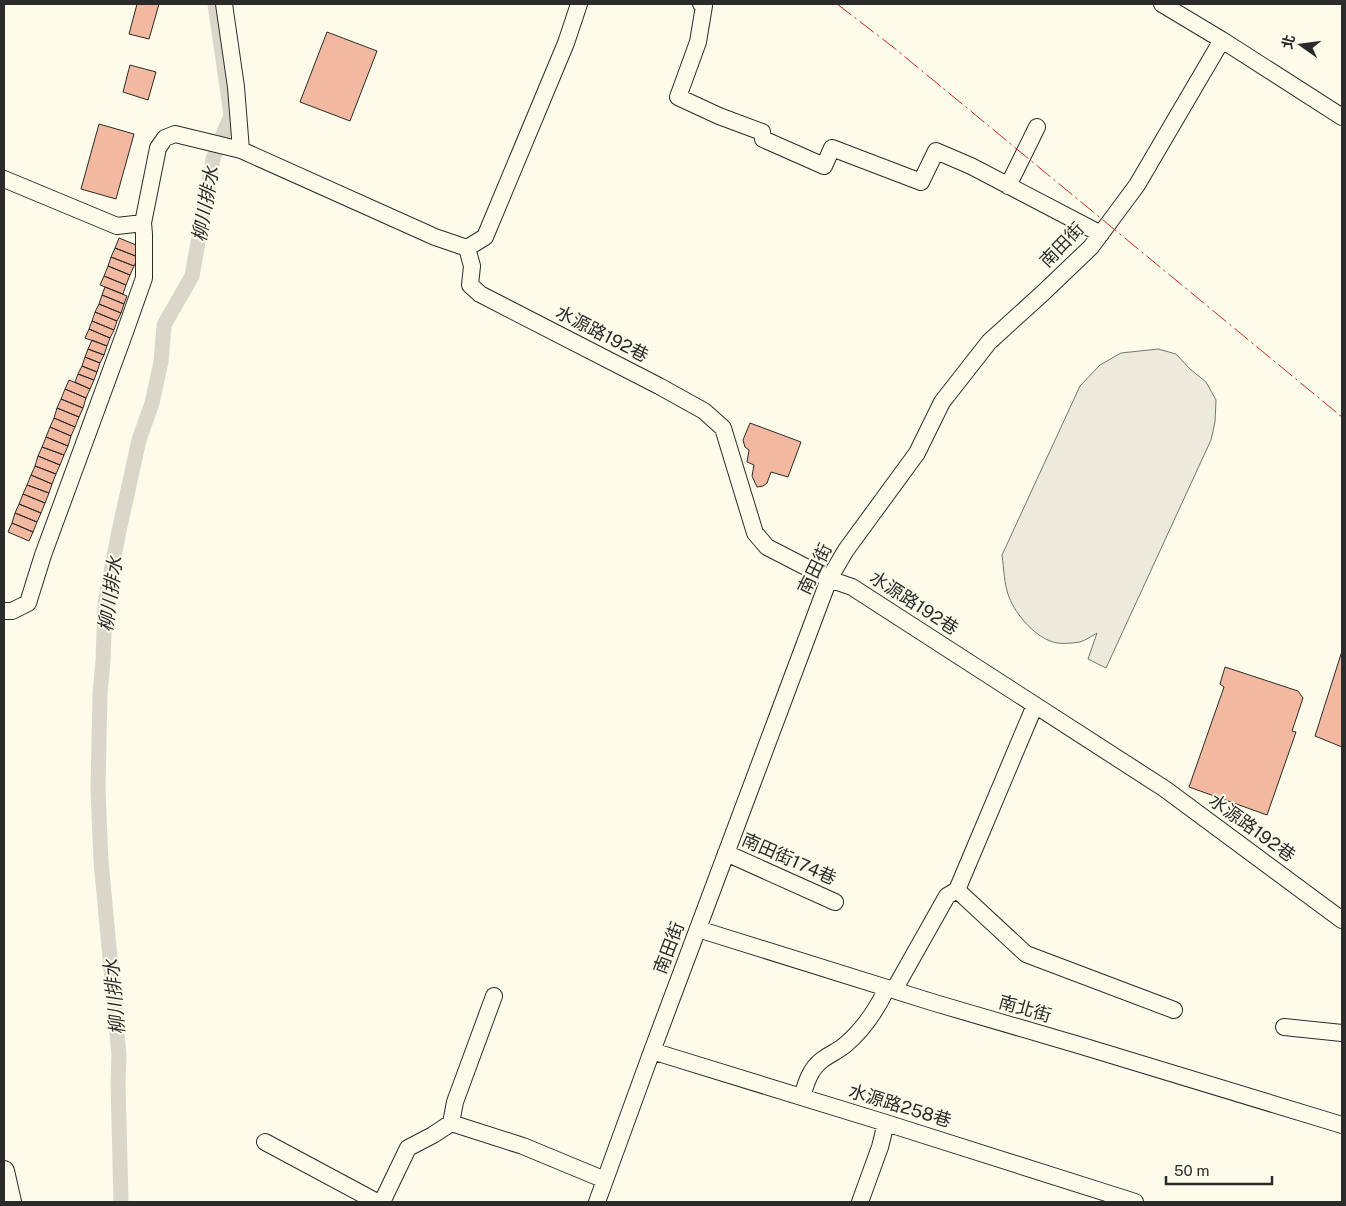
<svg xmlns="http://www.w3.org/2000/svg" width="1346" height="1206" font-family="'Public Sans','Noto Sans TC',sans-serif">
	<rect width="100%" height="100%" fill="#fdfbea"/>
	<path fill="#ecebdb" stroke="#74746e" d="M1158 349 1176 354 1190 369 1206 382 1216 400 1215 422 1211 440 1106 668 1088 659 1097 633C1092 636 1086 640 1080 642 1074 643 1063 644 1057 643 1036 639 1016 615 1009 597 1004 584 1004 569 1002 555L1080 386 1100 365 1121 353Z"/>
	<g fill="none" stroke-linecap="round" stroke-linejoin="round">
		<path stroke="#d8d7c9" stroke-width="15" d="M121 1202 118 1082 119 1055 101 861 98 789 100 694 103 661 105 603 119 531 139 440 152 403 161 362 164 325 192 276 213 159 231 115 215 4"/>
	</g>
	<path fill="#f2b8a0" stroke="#2b2b2b" d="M137 4H159L149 39 129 34Z
		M327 32 377 51 350 121 300 102Z
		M130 65 156 72 148 100 123 92Z
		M99 124 134 134 116 199 81 189Z
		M119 238 141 247 138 257 115 248Z
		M115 248 138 257 134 266 111 257Z
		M111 257 134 266 130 275 108 266Z
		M108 266 130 275 126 285 104 276Z
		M104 276 126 285 123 294 100 285Z
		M105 287 127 296 124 304 102 295Z
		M102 295 124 304 121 313 99 304Z
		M99 304 121 313 117 321 95 312Z
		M95 312 117 321 114 330 92 321Z
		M92 321 114 330 110 338 89 329Z
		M89 329 110 338 107 346 85 338Z
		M92 340 107 346 104 355 88 349Z
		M88 349 104 355 100 363 85 357Z
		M85 357 100 363 97 372 82 366Z
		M82 366 97 372 94 380 78 374Z
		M78 374 94 380 90 389 75 382Z
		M69 380 90 389 86 398 65 389Z
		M65 389 86 398 83 408 61 399Z
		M61 399 83 408 79 417 57 408Z
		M57 408 79 417 75 427 54 418Z
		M54 418 75 427 71 436 50 427Z
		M750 423 801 442 788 477 771 472 767 483 763 486 757 487 752 476 754 465 747 462 749 450 745 447 743 440Z
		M50 427 71 436 68 446 46 437Z
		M46 437 68 446 64 455 42 447Z
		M42 447 64 455 60 465 38 456Z
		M38 456 60 465 56 474 35 466Z
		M35 466 56 474 52 484 31 475Z
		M31 475 52 484 49 493 27 485Z
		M27 485 49 493 45 503 23 494Z
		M23 494 45 503 41 513 19 504Z
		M19 504 41 513 37 522 15 513Z
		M15 513 37 522 33 532 12 523Z
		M12 523 33 532 29 541 8 532Z
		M1342 651V747L1315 736Z
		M1225 667 1298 691 1303 698 1292 731 1296 732 1267 815 1189 787 1224 687 1220 684Z"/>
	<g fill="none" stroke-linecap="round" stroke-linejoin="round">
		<g stroke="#2b2b2b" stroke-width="18">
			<path id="minor" d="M224 4 236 87 241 150
				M701 4 704 6 698 42 678 97 719 116 762 132 763 139 824 166 832 148 921 182 936 151 971 166 1101 234
				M1162 4 1222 40 1342 117
				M4 179 117 226 143 223
				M1008 186 1037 127
				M467 248 485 237 566 43 579 4
				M4 611H12L28 603 43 555 125 332 144 278V234L143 223 158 148 165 138 175 134 241 150 435 237 467 248 472 266 470 285 480 294 659 386 704 411 723 428 755 533 767 547 829 579 852 587 1165 789 1342 920
				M1035 705 957 890 1026 954 1174 1010
				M726 853 835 902
				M698 929 935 1003 1082 1046 1342 1125
				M894 990 947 896 957 890
				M1284 1027 1342 1033
				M652 1051 886 1123 1135 1202
				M802 1097C806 1083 810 1069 822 1060 830 1054 838 1051 845 1045 863 1030 877 1009 887 988
				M451 1123 455 1102 494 996
				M265 1142 377 1202
				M382 1202 408 1148 433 1135 451 1123 523 1146 605 1180
				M597 1202 652 1051 829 579 846 550 917 453 942 402 989 342 1044 292 1091 247 1137 185 1222 40
				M860 1202 880 1147 886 1123"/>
		</g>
		<g stroke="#2b2b2b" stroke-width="22">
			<path id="major" d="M4 1171 11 1202"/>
		</g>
		<use href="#minor" stroke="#fdfbea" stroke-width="16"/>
		<use href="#major" stroke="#fdfbea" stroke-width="20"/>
		<path stroke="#c62828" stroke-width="1" stroke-dasharray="18 4 2.5 4" stroke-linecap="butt" d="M837 4 893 47 1342 417"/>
	</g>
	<g text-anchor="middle" stroke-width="4" stroke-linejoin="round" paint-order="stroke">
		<g font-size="18" fill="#2b2b2b" stroke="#fdfbea">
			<text transform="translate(1062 245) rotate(-46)" y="6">南田街</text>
			<text transform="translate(602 334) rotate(27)" y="6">水源路192巷</text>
			<text transform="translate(815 569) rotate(-64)" y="6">南田街</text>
			<text transform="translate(914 603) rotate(33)" y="6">水源路192巷</text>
			<text transform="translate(1252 828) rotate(36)" y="6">水源路192巷</text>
			<text transform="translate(789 859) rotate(24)" y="6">南田街174巷</text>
			<text transform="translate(669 948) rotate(-69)" y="6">南田街</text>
			<text transform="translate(1025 1009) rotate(16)" y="6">南北街</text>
			<text transform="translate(900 1106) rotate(17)" y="6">水源路258巷</text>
		</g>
		<g font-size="19" font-style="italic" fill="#2b2b2b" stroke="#fdfbea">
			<text transform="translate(205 204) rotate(-80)" y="7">柳川排水</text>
			<text transform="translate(110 594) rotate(-82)" y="7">柳川排水</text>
			<text transform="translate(114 997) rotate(-95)" y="7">柳川排水</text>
		</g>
	</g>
	<rect width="1346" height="1206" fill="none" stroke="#2b2b2b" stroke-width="10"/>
	<g transform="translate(1301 45) rotate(284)" stroke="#fdfbea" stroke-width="4" paint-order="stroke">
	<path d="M0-4L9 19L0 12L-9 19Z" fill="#2b2b2b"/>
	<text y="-8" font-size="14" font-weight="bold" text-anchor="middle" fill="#2b2b2b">北</text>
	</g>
	<path d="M1166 1176v8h106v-8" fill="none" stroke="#2b2b2b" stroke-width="2.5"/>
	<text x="1174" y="1176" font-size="15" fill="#2b2b2b" stroke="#fdfbea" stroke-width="4" paint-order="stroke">50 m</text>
</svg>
